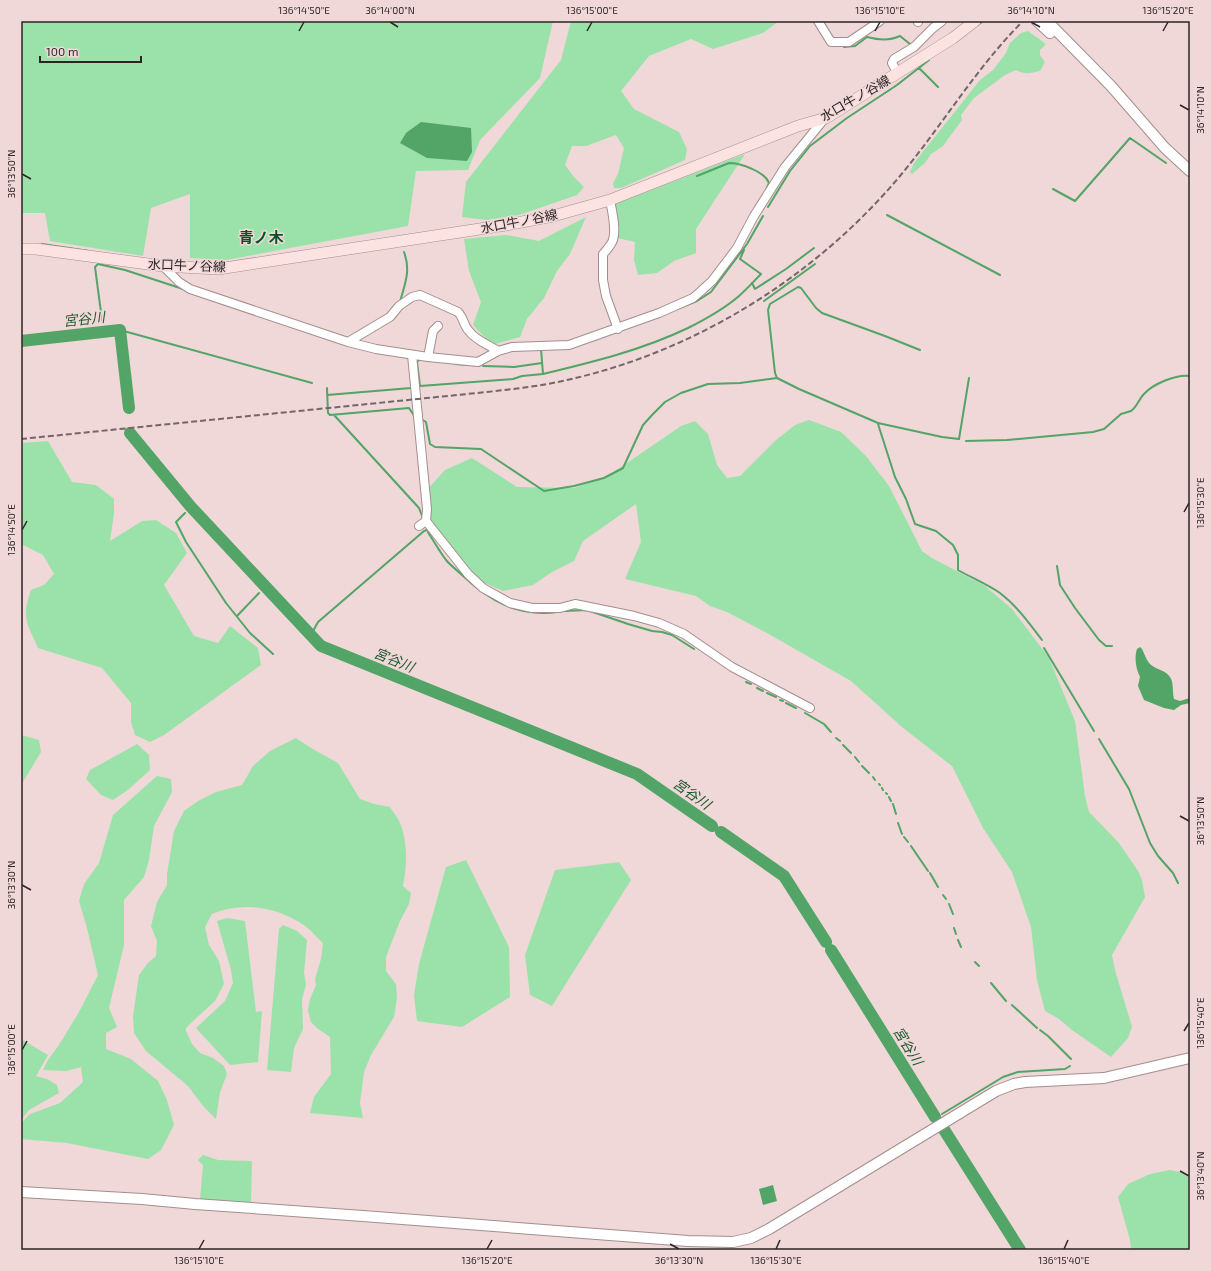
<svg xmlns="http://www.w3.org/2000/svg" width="1211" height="1271" font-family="'Exo 2','Noto Sans JP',sans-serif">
	<rect width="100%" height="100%" fill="#efd8d7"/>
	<path fill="#9be2aa" d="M21 21H553L540 78 480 140 468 170 416 171 408 226 226 260 190 258V194L151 208 143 256 50 241 45 213H21Z
		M571 21H779L763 33 713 49 691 39 649 56 621 91 634 109 679 132 687 149 685 160 621 188H614L613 183 618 174 624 148 616 135 586 146H572L565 165 574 177 584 187 577 195 519 215 486 220 462 217 466 182 561 60Z
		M1028 31 1046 44 1040 50V55L1045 62 1040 71C1031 73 1025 75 1016 70L1005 75 974 98 961 115 962 120 943 146 931 154 925 163 912 174 910 172 914 163 980 80 993 70 1006 53 1010 43 1021 33Z
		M745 154 696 229V253L674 261 657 273 638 275 634 260 635 242 617 238 613 203 659 187Z
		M586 217 570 254 557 271 544 298 527 319 520 337 492 345 473 325 481 302 469 271 464 239 506 235 539 241Z
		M809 420 841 432 866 456 889 486 922 551 932 558 985 586 1012 609 1049 658 1075 721 1085 796 1089 812 1119 843 1138 871 1142 880 1145 897 1112 955 1115 970 1132 1027 1128 1038 1111 1057 1072 1030 1059 1019 1045 1011 1037 980 1031 927 1012 872 983 828 952 766 902 727 851 681 767 633 727 612 710 606 696 596 625 579 641 542 636 504 583 541 574 561 552 572 533 585 503 591 476 579 431 521 426 491 445 470 472 458 517 487 574 488 608 476 681 426 695 421 708 434 717 465 727 478 740 476 776 440 795 425Z
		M48 441 72 482 96 485 114 499V514L110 541 142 521 156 520 176 533 187 553 164 585 194 636 218 643 230 626 258 648 261 665 164 735 150 742 135 735 131 722V703L102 668 38 648C27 623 21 618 31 590L44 585 54 574 43 555 23 545H21V443Z
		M21 735 39 740 41 752 21 785Z
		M296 738 311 748 338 763 360 799 374 804 390 807C393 812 398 818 400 823 408 843 407 865 403 886L411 893 409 904 400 921 386 957V971L396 984 397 998 394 1017 371 1055 364 1072 360 1103 363 1118 310 1113 314 1097 331 1074 330 1037 318 1029 311 1022 308 1011 310 999 316 985 315 979 321 959 323 943C317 938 312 931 305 926 278 907 243 901 212 914L205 927 209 945 219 961 224 984 215 1001 193 1021 186 1028V1031L192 1044 200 1053 213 1058 224 1066 227 1074 220 1092 216 1119 203 1106 188 1086 146 1051 134 1033 133 1016 139 975 148 963 156 956 157 941 151 926 157 902 167 885V874L174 831 184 811 198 801 216 792 242 785 253 766 270 751Z
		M137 744 149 755 150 770 129 789 113 800 101 795 86 779 90 770Z
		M157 776 171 779 172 792 154 826 149 860 144 877 124 900V945L109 1008 117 1027 106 1033V1049L131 1059 158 1081 167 1100 174 1125 161 1150 148 1159 67 1143 21 1139V1123L30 1114 60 1103 83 1082 81 1067 66 1071 43 1070 48 1060 59 1045 79 1012 98 975 87 928 79 901 84 884 99 863 113 815Z
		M466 860 509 947 510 997 462 1027 417 1021 414 995 419 964 446 867Z
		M619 862 631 880 552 1006 530 995 525 955 555 870Z
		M227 918 245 921 256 1012 262 1011 258 1062 230 1065 196 1028 225 1001 233 983 231 970 217 921Z
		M283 925 297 931 307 940 304 973 306 985 302 999 303 1029 294 1048 291 1072 267 1070 279 929Z
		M21 1039 48 1055 36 1076 47 1079 57 1085 59 1093 29 1110 21 1120Z
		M203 1155 218 1160 252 1161 251 1203 200 1199 203 1165 198 1160Z
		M1170 1170 1180 1172 1190 1178V1250H1131L1130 1240 1118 1197 1128 1184 1150 1174Z"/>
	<path fill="#52a467" d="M421 122 471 128 472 152 467 161 427 158 400 143 406 133Z
		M1140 647 1142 649C1144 653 1146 659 1149 663 1155 670 1165 669 1170 677 1174 683 1172 691 1174 699L1180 701 1190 698V703L1181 705 1174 710 1164 708 1144 700 1138 686 1140 677C1136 669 1134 658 1137 649Z
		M773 1185 777 1201 763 1205 759 1189Z"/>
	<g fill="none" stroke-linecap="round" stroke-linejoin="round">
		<path stroke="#52a467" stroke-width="2" d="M978 25 983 21
			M844 47 855 46 867 37C879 40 889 41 900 36L910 44
			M919 68 938 87
			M697 176 729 163C741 163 765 172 769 183L766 190
			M1053 189 1075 201 1130 138 1166 163
			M768 207 790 171 810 146 847 118 897 85 929 60
			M887 215 1000 275
			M42 244 89 251
			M752 283 755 289 786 269 814 248
			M764 301 815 264
			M400 302C405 283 411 271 404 252
			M677 309 697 301 711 292 747 244 763 216
			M102 320 95 267 98 264 125 270 183 289
			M120 330 312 383
			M420 359 417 362 420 386
			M456 364 469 365
			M483 366 514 367 542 363
			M543 374C593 362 642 350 688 328 706 319 724 309 739 296 747 289 754 281 761 274L740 259 744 250
			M777 378 775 373 768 310 770 304 798 287 801 288 816 308 822 313 885 336 920 350
			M420 386 513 379 522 376 543 374 541 349H543
			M327 388 328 413 330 415 409 408 415 417
			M327 395 411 388
			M334 415 419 508 423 518
			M421 419 426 422 430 444 435 447 481 449 544 491 574 486 604 478 623 468 643 425 653 414 665 402 681 393 708 384 740 383 777 378 799 389 878 423 942 437 959 439 969 378
			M878 424 895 477 906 499 915 524 936 531 953 545 958 555V570C972 578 987 584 1000 593 1017 606 1029 623 1042 640
			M966 441 1007 440 1093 432 1104 429 1121 414 1131 411C1137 407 1139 399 1144 394 1153 384 1176 374 1190 376
			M185 513 176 522 186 542 226 603 250 633 273 654
			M1057 566 1060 585 1075 608 1099 640 1106 646H1112
			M565 611 587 610 628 624 652 631 662 632 672 635 694 649
			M237 616 259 593
			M311 635 318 622 424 531 430 529 428 532 429 534C435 543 440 552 446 560 451 566 457 570 462 575 490 601 517 617 557 612
			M1044 648 1094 731
			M746 682 751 684
			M757 688 763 691
			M767 693 776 697
			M780 700 783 701
			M786 703 796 708
			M805 713 824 724 831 732
			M836 738 840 741
			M1099 739 1129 789 1150 843 1158 856 1173 873 1178 883
			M843 745 851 753
			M855 757 859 762
			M862 766 869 773
			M873 777 875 780
			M879 784 880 785
			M882 788 883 790
			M886 793 887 794
			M889 797 891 801
			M893 804 896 814
			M898 823 902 834
			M904 837 908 842
			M911 846 928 871
			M930 873 938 887
			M943 895 946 899
			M949 904 953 914
			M954 928 956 934
			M958 940 961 947
			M975 962 979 966
			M991 983 1006 1001
			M1012 1005 1037 1028
			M1040 1030 1048 1036 1071 1059
			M942 1114 1003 1077 1018 1072 1065 1069 1070 1066"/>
		<path stroke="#52a467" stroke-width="12" d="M21 341 120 330 129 408
			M130 433 191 507 321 646 637 774 712 826
			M721 832 784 876 826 942
			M831 950 935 1117
			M943 1128 1020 1250"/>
		<g stroke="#a48e8d" stroke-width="10">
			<path id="minor" d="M818 21 831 42H849L880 21
				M918 21V22
				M897 72 892 63 894 59 914 47 933 28 942 21
				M610 200C612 211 618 234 611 244 609 247 606 251 603 254V280L606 296 618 329
				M163 266 179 282 190 289 348 342 376 349 428 357 478 362 498 351 512 347 569 345 659 313 693 298 700 292 712 281 737 248 754 216 785 167 825 118
				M348 342 390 317 399 306 412 297 420 295 458 312C464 318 463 325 469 331 475 340 489 345 498 351
				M412 355 427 509 426 521 468 574 483 588 510 603 532 608H560L575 604 634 616 659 623 684 634 732 667 810 708
				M428 357 433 331 438 326
				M419 526 426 521"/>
		</g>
		<g stroke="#a48e8d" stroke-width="12">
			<path id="tertiary" d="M1037 21 1050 33
				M1047 21 1111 86 1165 148 1190 171
				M21 1192 142 1199 195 1204 363 1216 688 1241 733 1242 751 1238 769 1229 996 1091 1014 1084 1025 1082 1104 1078 1190 1058"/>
		</g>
		<g stroke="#a48e8d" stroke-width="12">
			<path id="secondary" d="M21 249H36L163 266 218 269 506 225 553 216 610 200 798 126 826 118 953 38 975 21"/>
		</g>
		<use href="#minor" stroke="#fff" stroke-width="8"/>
		<use href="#tertiary" stroke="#fff" stroke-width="10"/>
		<use href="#secondary" stroke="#fce3e2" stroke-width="11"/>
		<path stroke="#746766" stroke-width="2" stroke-dasharray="6 3" stroke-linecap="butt" d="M21 439 487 392C514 389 541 386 567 380 693 352 810 280 894 183 939 131 974 70 1023 21"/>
	</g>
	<path fill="none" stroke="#2d2524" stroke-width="1.5" d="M390 22 398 27M1031 22 1040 27M299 31 304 22M587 31 592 22M875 31 880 22M1163 31 1168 22M1180 105 1189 110M22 174 31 179M1184 512 1189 503M22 530 27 521M1180 816 1189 821M22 885 31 890M1184 1031 1189 1023M22 1050 27 1041M1180 1171 1189 1176M670 1244 679 1249M199 1249 204 1240M487 1249 492 1240M776 1249 780 1240M1064 1249 1068 1240"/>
	<g text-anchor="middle" stroke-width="3" stroke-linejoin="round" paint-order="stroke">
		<g font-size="13" fill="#2d2524" stroke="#efd8d7">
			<text transform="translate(855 98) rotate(-30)" y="5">水口牛ノ谷線</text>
			<text transform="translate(519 221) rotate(-11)" y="5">水口牛ノ谷線</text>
			<text transform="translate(187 265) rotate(2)" y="5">水口牛ノ谷線</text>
		</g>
		<g font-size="14" font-style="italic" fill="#1e582f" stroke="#efd8d7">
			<text transform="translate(84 319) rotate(-6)" y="5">宮谷川</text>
			<text transform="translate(394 660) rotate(22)" y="5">宮谷川</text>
			<text transform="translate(692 794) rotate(35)" y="5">宮谷川</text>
			<text transform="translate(908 1046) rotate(58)" y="5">宮谷川</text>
		</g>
		<g font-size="15" font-weight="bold" fill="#075124" stroke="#efd8d7">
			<text x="261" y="243">青ノ木</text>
		</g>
	</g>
	<rect width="1211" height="1271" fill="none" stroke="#efd8d7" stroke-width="44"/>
	<path d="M40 56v6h101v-6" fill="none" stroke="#2d2524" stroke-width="2"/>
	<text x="46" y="56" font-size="12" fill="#2d2524" stroke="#efd8d7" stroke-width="3" paint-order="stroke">100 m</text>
	<rect x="22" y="22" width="1167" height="1227" fill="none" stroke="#2d2524" stroke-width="1.5"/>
	<g font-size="10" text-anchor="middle" fill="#2d2524">
		<text x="304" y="14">136°14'50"E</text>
		<text x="390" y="14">36°14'00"N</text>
		<text x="592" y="14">136°15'00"E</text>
		<text x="880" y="14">136°15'10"E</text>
		<text x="1031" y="14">36°14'10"N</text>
		<text x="1168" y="14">136°15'20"E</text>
		<text transform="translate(1200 110) rotate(-90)" y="4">36°14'10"N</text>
		<text transform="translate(11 174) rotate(-90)" y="4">36°13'50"N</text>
		<text transform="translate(1200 503) rotate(-90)" y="4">136°15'30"E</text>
		<text transform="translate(11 530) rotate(-90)" y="4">136°14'50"E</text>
		<text transform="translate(1200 821) rotate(-90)" y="4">36°13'50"N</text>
		<text transform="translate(11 885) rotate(-90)" y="4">36°13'30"N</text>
		<text transform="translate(1200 1023) rotate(-90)" y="4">136°15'40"E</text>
		<text transform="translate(11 1050) rotate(-90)" y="4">136°15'00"E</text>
		<text transform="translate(1200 1176) rotate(-90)" y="4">36°13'40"N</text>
		<text x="199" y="1264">136°15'10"E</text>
		<text x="487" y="1264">136°15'20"E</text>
		<text x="679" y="1264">36°13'30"N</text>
		<text x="776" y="1264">136°15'30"E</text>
		<text x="1064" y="1264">136°15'40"E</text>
	</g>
</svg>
